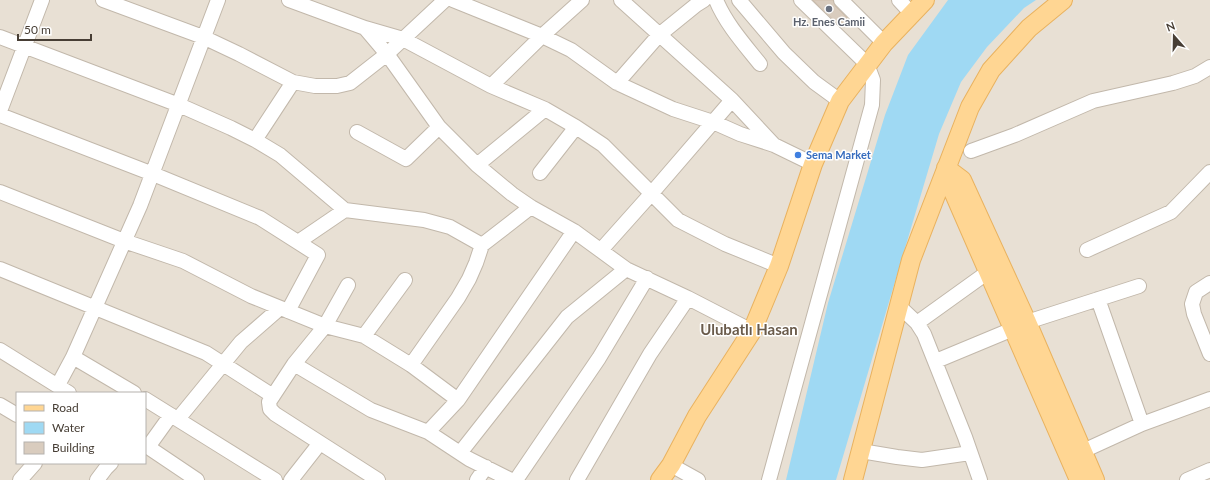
<svg xmlns="http://www.w3.org/2000/svg" width="1210" height="480" font-family="Lato,sans-serif">
	<rect width="100%" height="100%" fill="#f4eee6"/>
	<path fill="#e8e0d4" fill-rule="evenodd" d="M0 0H1210V480H0ZM17 393H145V463H17Z"/>
	<path fill="#9fd9f3" d="M948 0H1036L1024 8 987 47 961 82 939 134 836 480H786L828 303 885 115 908 55Z"/>
	<path fill="#d9ccbe" stroke="#d1c0ae" d="M813 0H833L835 6 847 18 840 26Z"/>
	<g fill="none" stroke-linecap="round" stroke-linejoin="round">
		<g stroke="#c2b8ab" stroke-width="16">
			<path id="minor" d="M103 0 203 37 239 54 293 82 315 86H337L350 83 387 54 445 0
				M289 0 365 28 387 54 439 127 477 165 512 194 531 207 574 231 626 269 688 298 752 331
				M453 0 542 36 571 50 617 83 673 109 713 122 740 134 774 145
				M621 0 732 100 774 145 813 164
				M716 0C726 24 744 44 760 64
				M739 0 784 53 814 82 840 101
				M841 0 884 43
				M899 0 912 14
				M365 28 403 39 491 86 545 109 576 127 603 145 678 220 725 244 779 266
				M0 37 179 105 231 128 255 140 280 155 345 210 424 220 450 227 482 245
				M617 83 659 35 696 5 704 0
				M491 86 542 36 582 0
				M0 111 42 0
				M0 115 153 174 260 218 318 255 288 311
				M357 132 406 159 439 127
				M255 140 293 82
				M971 151 1015 135 1093 101 1173 83 1195 76 1210 67
				M477 165 545 109
				M540 173 576 127
				M0 192 124 241 183 261 251 296 325 326 364 336 411 365 458 400
				M298 242 345 210
				M601 250 651 194 732 100
				M1087 250 1171 212 1210 172
				M0 269 206 353 273 396
				M1210 283 1196 292 1192 304 1194 314 1210 354
				M348 285 325 326 294 364 269 402 270 409 275 414 378 480
				M1098 299 1142 424
				M899 306 917 323 924 334 965 437 980 480
				M1027 322 1139 286
				M917 323 988 272
				M364 336 405 280
				M0 350 69 393
				M73 357 134 393
				M936 361 1013 329
				M294 364 371 410 428 432 469 459 511 480
				M411 365 458 298 469 279 476 263 482 245 531 207
				M58 385 73 357 140 206 218 0
				M145 399 275 480
				M0 405 17 415
				M178 419 241 342 280 308
				M428 432 458 400 574 231
				M145 445 197 480
				M148 447 171 415
				M861 451 897 457 922 460 970 453
				M1083 451 1142 424 1210 399
				M460 453 567 317 626 269
				M671 465 698 480
				M20 480 35 463
				M97 480 106 468 111 463
				M291 480 320 443
				M477 480 486 467
				M516 480 599 358 647 278
				M577 480 650 354 688 298
				M769 480 872 105 873 80 867 64 801 0
				M1187 480 1210 470"/>
		</g>
		<g stroke="#e9b25f" stroke-width="20">
			<path id="major" d="M946 168 962 180 1027 322 1095 480
				M941 182 952 189 1079 480
				M660 480 671 465 697 416 752 331 779 266 813 164 840 101 884 43 925 0
				M853 480 911 260 970 107 991 70 1029 28 1063 0"/>
		</g>
		<use href="#minor" stroke="#fff" stroke-width="14"/>
		<use href="#major" stroke="#ffd693" stroke-width="18"/>
	</g>
	<circle fill="#6b7280" stroke="#fff" stroke-width="1.5" cx="829" cy="9" r="4"/>
	<circle fill="#3f7fe0" stroke="#fff" stroke-width="1.5" cx="798" cy="155" r="4"/>
	<g text-anchor="middle" stroke-width="3" stroke-linejoin="round" paint-order="stroke">
		<g font-size="11" font-weight="bold" fill="#5b616d" stroke="#fff">
			<text x="829" y="26">Hz. Enes Camii</text>
		</g>
		<g font-size="11" font-weight="bold" fill="#366cbe" stroke="#fff" text-anchor="start">
			<text x="806" y="159">Sema Market</text>
		</g>
		<g font-size="15" font-weight="bold" fill="#6a5b4b" stroke="#fff">
			<text x="749" y="335">Ulubatlı Hasan</text>
		</g>
	</g>
	<rect x="16" y="392" width="130" height="72" fill="#ffffff" stroke="#b5b2ae"/>
	<rect x="24" y="405" width="20" height="6" fill="#ffd693" stroke="#b5b2ae"/>
	<text x="52" y="412" font-size="12" fill="#473e35">Road</text>
	<rect x="24" y="422" width="20" height="12" fill="#9fd9f3" stroke="#b5b2ae"/>
	<text x="52" y="432" font-size="12" fill="#473e35">Water</text>
	<rect x="24" y="442" width="20" height="12" fill="#d9ccbe" stroke="#b5b2ae"/>
	<text x="52" y="452" font-size="12" fill="#473e35">Building</text>
	<g transform="translate(1174 36) rotate(340)" stroke="#ffffff" stroke-width="3" paint-order="stroke">
	<path d="M0-3L7 15L0 10L-7 15Z" fill="#473e35"/>
	<text y="-6" font-size="11" font-weight="bold" text-anchor="middle" fill="#473e35">N</text>
	</g>
	<path d="M18 34v6h73v-6" fill="none" stroke="#473e35" stroke-width="2"/>
	<text x="24" y="34" font-size="12" fill="#473e35" stroke="#ffffff" stroke-width="3" paint-order="stroke">50 m</text>
</svg>
